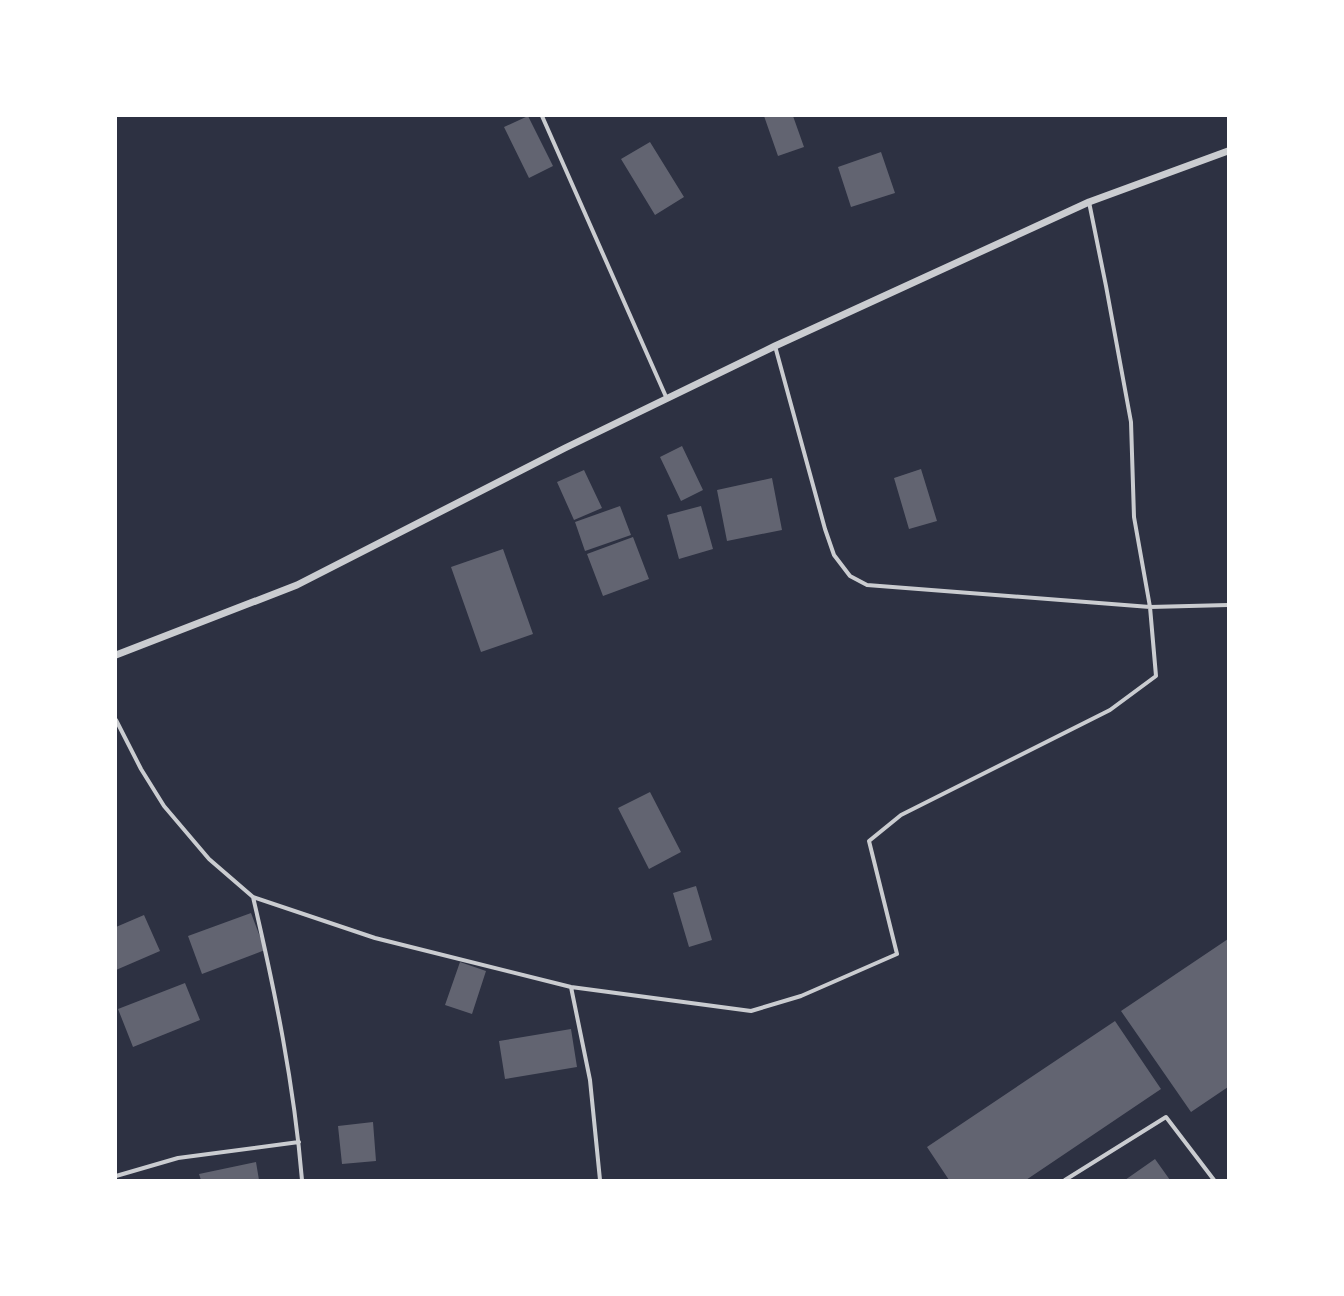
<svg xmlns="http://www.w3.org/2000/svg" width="1344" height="1296" font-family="'IBM Plex Sans',sans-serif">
	<rect width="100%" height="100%" fill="#2d3142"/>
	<path fill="#626471" d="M528 116 553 166 529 178 504 127Z
		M764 116H793L804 147 778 156Z
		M650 142 684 197 655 215 621 159Z
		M881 152 895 193 851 207 838 167Z
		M682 446 703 490 681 501 660 457Z
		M921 469 937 521 909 529 894 478Z
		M584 470 602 508 574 520 557 482Z
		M772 478 782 530 727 541 717 490Z
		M620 506 631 535 585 551 575 522Z
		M701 506 713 549 679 559 667 515Z
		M633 537 649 579 603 596 587 554Z
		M503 549 533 634 481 652 451 567Z
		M650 792 681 852 649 869 618 808Z
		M696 886 712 940 689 947 673 893Z
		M251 913 265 950 202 974 188 936Z
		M144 915 160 951 116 970V927Z
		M1228 939V1087L1191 1112 1121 1011Z
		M460 962 486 971 472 1014 445 1005Z
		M185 983 200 1020 133 1047 118 1009Z
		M1115 1021 1161 1089 1026 1180H949L927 1147Z
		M571 1029 577 1067 505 1079 499 1041Z
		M373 1122 376 1161 342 1164 338 1126Z
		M1155 1159 1170 1180H1125Z
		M256 1162 259 1180H201L199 1174Z"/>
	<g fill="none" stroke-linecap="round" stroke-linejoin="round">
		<path stroke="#caccd0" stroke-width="4" d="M542 116 667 399
			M775 346 825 529 834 555 850 576 867 585 1150 607 1228 605
			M116 720 141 769 164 806 209 859 253 897 375 938 571 987 751 1011 801 996 897 954 869 841 901 815 1110 710 1156 676 1150 607 1134 517 1131 422 1106 286 1089 202
			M253 897C275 991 294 1084 302 1180
			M571 987 590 1080 600 1180
			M116 1176 178 1158 299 1142
			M1065 1180 1166 1117 1214 1180"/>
		<path stroke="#caccd0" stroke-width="7" d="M116 655 297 585 565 448 775 346 1089 202 1228 151"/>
	</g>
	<rect width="1344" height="1296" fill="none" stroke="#ffffff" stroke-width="234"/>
</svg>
